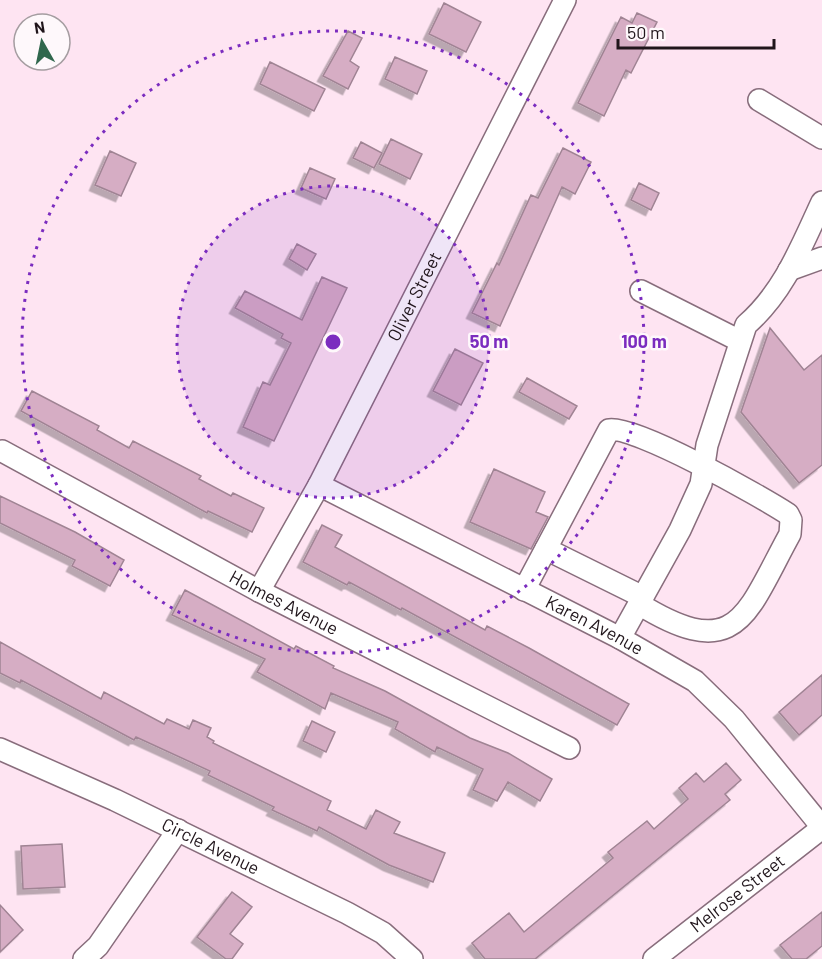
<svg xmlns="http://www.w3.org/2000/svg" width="822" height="959" font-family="Barlow,sans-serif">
	<defs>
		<filter id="shadow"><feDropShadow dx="-5.5" dy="5.5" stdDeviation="0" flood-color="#0004"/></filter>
	</defs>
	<rect width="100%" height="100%" fill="#fee4f2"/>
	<path fill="#d6adc4" stroke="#a08494" stroke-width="1.5" filter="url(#shadow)" d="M444 3 481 22 466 52 429 34Z
		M637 13 657 22 631 73 626 70 604 116 578 103 621 17 632 23Z
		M348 31 362 38 350 61 359 67 348 89 323 76Z
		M395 57 427 71 417 94 385 79Z
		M270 62 325 89 314 111 260 84Z
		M391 139 422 154 410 179 379 164Z
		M361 142 382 153 374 168 353 158Z
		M563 148 591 162 575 194 562 187 500 326 472 313 497 263 499 265 531 195 538 198Z
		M110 151 136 163 121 196 95 185Z
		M310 168 335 179 326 199 301 188Z
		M639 183 659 193 651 210 631 200Z
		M297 244 316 254 307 270 289 259Z
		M322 277 347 288 274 441 243 427 263 382 270 385 291 343 281 338 283 334 235 308 245 291 302 320Z
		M770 328 804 370 822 355V465L799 483 741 412Z
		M455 349 483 363 461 405 433 391Z
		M527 378 577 406 569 419 519 392Z
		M32 391 99 426 97 430 129 448 133 441 201 476 199 479 231 496 233 493 264 508 252 532 208 511 207 513 21 411Z
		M494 469 545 492 536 512 548 517 531 549 470 522Z
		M0 496 75 532 124 560 110 586 72 566 75 560 0 523Z
		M322 525 342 535 335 547 485 630 487 626 529 648 629 704 617 725 402 608 401 610 349 582 347 585 303 562Z
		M185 590 294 649 296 646 334 666 333 668 385 691 470 738 508 753 552 779 540 801 508 782 497 801 473 790 483 769 437 747 435 752 395 729 398 722 331 693 325 709 257 672 265 659 172 615Z
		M0 642 101 699 104 692 164 724 167 719 189 729 193 720 211 728 207 737 214 741 213 743 331 801 327 810 366 829 376 810 400 822 394 833 445 853 433 882 389 865 319 827 317 831 272 810 274 807 208 775 210 771 136 737 134 740 21 680 20 683 0 673Z
		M822 675V715L799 735 779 712Z
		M312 721 335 732 326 752 303 741Z
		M726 763 741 780 725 794 730 800 535 959H485L472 943 509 913 524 932 613 858 608 852 647 821 654 829 688 799 679 788 696 773 704 782Z
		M62 844 65 887 23 889 21 846Z
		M232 892 252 907 230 934 243 944 232 959H226L197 937Z
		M0 905 23 930 0 952Z
		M822 912V946L806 959H792L780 945Z"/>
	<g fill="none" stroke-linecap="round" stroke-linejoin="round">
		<g stroke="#886d7c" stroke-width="24">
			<g id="minor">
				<path d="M759 100 822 138"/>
				<path d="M789 270 822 258"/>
				<path d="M641 291 740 341"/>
				<path id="s1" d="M2 451 259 591 569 748"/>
				<path id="s2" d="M319 485 620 638 695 681 734 719 822 827"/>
				<path d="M546 549 643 597"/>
				<path d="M524 590 609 430C633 424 762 497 788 514L791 520 790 534C746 614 738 665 639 604"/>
				<path id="s3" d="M259 591 319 485 565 0"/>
				<path d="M620 638 680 530 701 484 707 445 746 325C784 292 801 247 822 202"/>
				<path id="s4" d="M0 749 115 800 347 913 383 933 412 959"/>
				<path d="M84 959 98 946 178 830"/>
				<path id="s5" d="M654 959 822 828"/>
			</g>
		</g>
		<use href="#minor" stroke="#fff" stroke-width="21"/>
	</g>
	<circle cx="333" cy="342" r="156" fill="#7b2cbf" fill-opacity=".12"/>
	<g fill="none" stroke="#7b2cbf" stroke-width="3" stroke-dasharray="3 6">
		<circle cx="333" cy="342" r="156"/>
		<circle cx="333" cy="342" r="311"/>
	</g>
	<g text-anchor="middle" stroke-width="5" stroke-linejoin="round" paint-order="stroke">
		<g font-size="18" fill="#20151b" stroke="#fef8fb">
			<text dy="6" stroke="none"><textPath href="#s3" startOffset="333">Oliver Street</textPath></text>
			<text dy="6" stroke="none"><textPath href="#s1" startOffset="320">Holmes Avenue</textPath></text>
			<text dy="6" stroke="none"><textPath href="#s2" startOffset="309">Karen Avenue</textPath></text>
			<text dy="6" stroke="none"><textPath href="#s4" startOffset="232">Circle Avenue</textPath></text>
			<text dy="6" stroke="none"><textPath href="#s5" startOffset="106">Melrose Street</textPath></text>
		</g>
	</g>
	<circle cx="333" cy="342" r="9" fill="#7b2cbf" stroke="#fef8fb" stroke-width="3"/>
	<g font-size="18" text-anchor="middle" font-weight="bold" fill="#7b2cbf" stroke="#fef8fb" stroke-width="5" stroke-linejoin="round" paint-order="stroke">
		<text x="489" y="348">50 m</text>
		<text x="644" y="348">100 m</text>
	</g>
	<g transform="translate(42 42) rotate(351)"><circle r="28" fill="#fef8fb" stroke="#a59da1" stroke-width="1.5"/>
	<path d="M0-4.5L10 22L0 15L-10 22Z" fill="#30674d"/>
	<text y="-9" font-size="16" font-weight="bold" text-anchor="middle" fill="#20151b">N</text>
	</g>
	<path d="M618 39v9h156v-9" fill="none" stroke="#20151b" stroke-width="3"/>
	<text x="627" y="39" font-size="18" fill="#20151b" stroke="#fef8fb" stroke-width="4.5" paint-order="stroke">50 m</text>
</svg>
